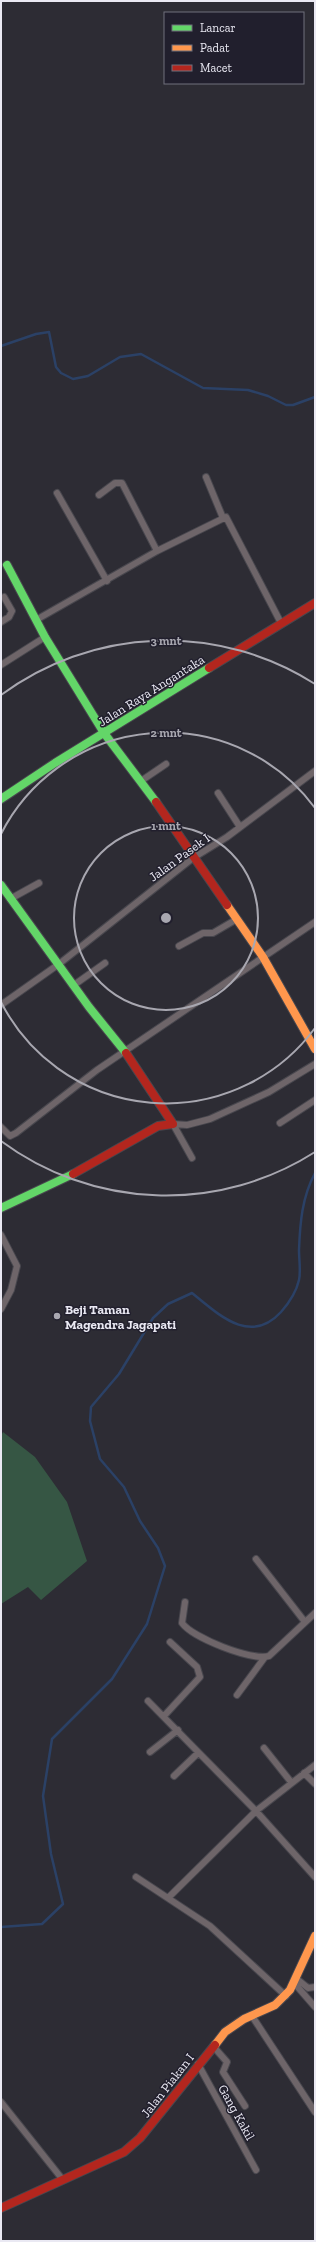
<svg xmlns="http://www.w3.org/2000/svg" width="316" height="2242" font-family="'Zilla Slab',serif">
	<rect width="100%" height="100%" fill="#2d2c34"/>
	<path fill="#365644" d="M3 1432 35 1457 67 1502 87 1561 41 1600 28 1587 1 1604V1436Z"/>
	<g fill="none" stroke-linecap="round" stroke-linejoin="round">
		<path stroke="#2b4166" stroke-width="2.5" d="M1 346 36 334 49 332 56 367 61 373 73 379 88 376 120 357 141 354 203 388 248 390 268 396 286 405H293L315 397
			M1 1927 42 1924 63 1904 51 1854 43 1796 52 1739 112 1679 147 1624 165 1566 158 1548 140 1521 124 1487 100 1459 90 1421 91 1407 119 1374 153 1318 168 1304 192 1293C218 1314 250 1346 281 1312 289 1303 296 1293 299 1280 301 1271 299 1260 299 1250 300 1223 302 1197 315 1173"/>
		<g stroke="#48474e" stroke-width="8">
			<path id="street" d="M206 477 223 518
				M57 493 107 581
				M99 495 115 483H122L157 551
				M36 620 157 551 226 517 281 623
				M1 622 9 617 12 611 4 597
				M1 665 45 637
				M141 781 166 764
				M218 793 240 827
				M10 899 39 883
				M179 946 203 933H213L237 919
				M74 985 105 963
				M1 1005 59 964 193 858 227 837 315 771
				M280 1123 315 1100
				M173 1124 187 1125 210 1119 269 1092 315 1064
				M173 1124 192 1158
				M1 1127 10 1136 16 1133 97 1070 315 922
				M1 1235 17 1266 11 1290 1 1309
				M256 1559 305 1622
				M185 1602 182 1623C193 1638 251 1661 269 1656L315 1613
				M237 1695 265 1657
				M148 1701 256 1811 315 1877
				M164 1716 200 1677 197 1667 170 1642
				M264 1748 291 1782
				M150 1752 178 1730
				M304 1773 315 1784
				M174 1776 198 1753
				M136 1877 210 1926 286 1996
				M168 1898 256 1811 315 1765
				M297 1979 308 1988 315 1987
				M295 1984 315 2007
				M252 2016 315 2112
				M213 2046 227 2062 223 2072 245 2106
				M198 2064 256 2170
				M1 2102 63 2180"/>
		</g>
		<g stroke="#48474e" stroke-width="10">
			<path id="fast" d="M7 565 45 637 104 733 156 802
				M1 799 55 763 209 668
				M1 885 89 1007 126 1053
				M1 1208 73 1174"/>
		</g>
		<g stroke="#48474e" stroke-width="10">
			<path id="slow" d="M227 905 263 957 315 1049
				M215 2045 225 2032 244 2019 275 2005 290 1990 315 1936"/>
		</g>
		<g stroke="#48474e" stroke-width="10">
			<path id="jam" d="M209 668 315 603
				M156 802 227 905
				M73 1174 158 1126 173 1124 126 1053
				M1 2208 124 2152 140 2138 215 2045"/>
		</g>
		<use href="#street" stroke="#6e6569" stroke-width="6"/>
		<use href="#fast" stroke="#63d668" stroke-width="8"/>
		<use href="#slow" stroke="#ff974d" stroke-width="8"/>
		<use href="#jam" stroke="#b3261e" stroke-width="8"/>
	</g>
	<g fill="none" stroke="#a8a7b0" stroke-width="2">
		<circle cx="166" cy="918" r="92"/>
		<path d="M315 1028A185 185 0 0 1 1 1002M1 834A185 185 0 0 1 315 808"/>
		<path d="M315 1152A277 277 0 0 1 1 1141M1 695A277 277 0 0 1 315 684"/>
	</g>
	<circle fill="#a8a7b0" stroke="#211f2d" stroke-width="1.5" cx="57" cy="1316" r="4"/>
	<g text-anchor="middle" stroke-width="3" stroke-linejoin="round" paint-order="stroke">
		<g font-size="13" fill="#eae9f3" stroke="#211f2d">
			<text transform="translate(151 690) rotate(-32)" y="5">Jalan Raya Angantaka</text>
			<text transform="translate(179 857) rotate(-36)" y="5">Jalan Pasek I</text>
			<text transform="translate(167 2085) rotate(-52)" y="5">Jalan Piakan I</text>
			<text transform="translate(237 2112) rotate(61)" y="5">Gang Kakil</text>
		</g>
		<g font-size="13" font-weight="bold" fill="#eae9f3" stroke="#211f2d" text-anchor="start">
			<text x="65" y="1314">Beji Taman<tspan x="65" dy="15">Magendra Jagapati</tspan></text>
		</g>
	</g>
	<circle cx="166" cy="918" r="6" fill="#a8a7b0" stroke="#211f2d" stroke-width="2"/>
	<g font-size="12" text-anchor="middle" font-weight="bold" fill="#a8a7b0" stroke="#211f2d" stroke-width="3" stroke-linejoin="round" paint-order="stroke">
		<text x="166" y="645">3 mnt</text>
		<text x="166" y="737">2 mnt</text>
		<text x="166" y="830">1 mnt</text>
	</g>
	<rect width="316" height="2242" fill="none" stroke="#eae9f3" stroke-width="4"/>
	<rect x="164" y="12" width="140" height="72" fill="#211f2d" stroke="#71707c"/>
	<rect x="172" y="25" width="20" height="6" fill="#63d668" stroke="#71707c"/>
	<text x="200" y="32" font-size="12" fill="#eae9f3">Lancar</text>
	<rect x="172" y="45" width="20" height="6" fill="#ff974d" stroke="#71707c"/>
	<text x="200" y="52" font-size="12" fill="#eae9f3">Padat</text>
	<rect x="172" y="65" width="20" height="6" fill="#b3261e" stroke="#71707c"/>
	<text x="200" y="72" font-size="12" fill="#eae9f3">Macet</text>
</svg>
